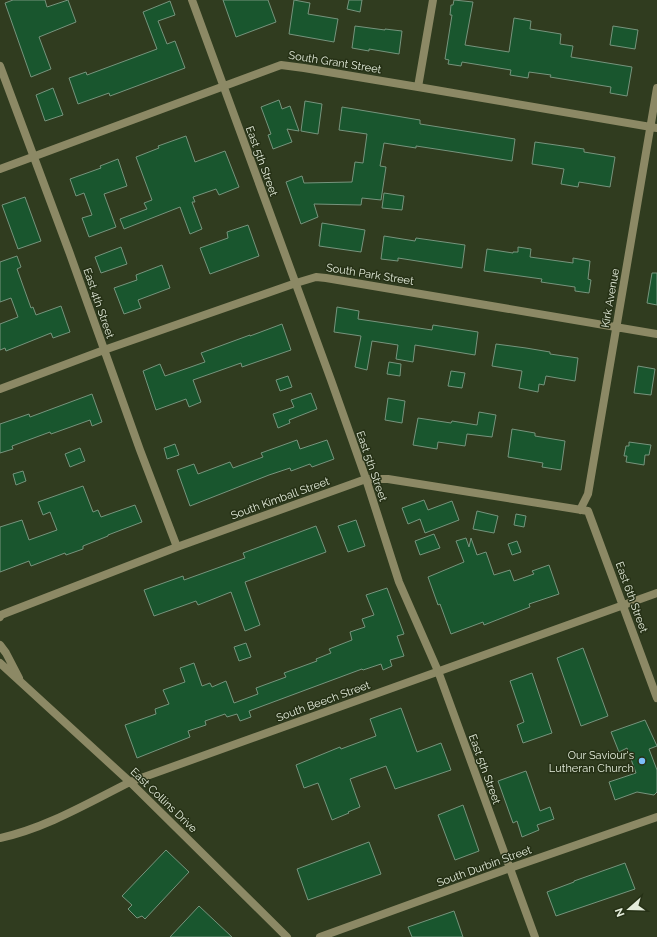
<svg xmlns="http://www.w3.org/2000/svg" width="657" height="937" font-family="Raleway,sans-serif">
	<rect width="100%" height="100%" fill="#303c1f"/>
	<path fill="#19562e" stroke="#76947d" d="M13 0H45L47 7 68 0 76 22 39 37 51 69 31 77 5 3Z
		M223 0H268L276 22 236 37Z
		M294 0 310 3 308 14 338 19 334 42 289 34Z
		M349 0H362L360 12 347 9Z
		M454 0 473 2 465 45 509 52 514 18 531 21 530 29 561 34 560 44 573 46 571 57 632 67 627 96 610 93 611 87 550 77 551 75 529 72 528 78 510 75 511 70 462 62 461 66 448 64 449 60 445 59 452 15H450L451 5H453Z
		M170 1 175 15 158 21 167 44 175 41 185 68 110 96 109 93 78 104 69 78 86 72 87 75 157 49 143 12Z
		M355 26 385 30V29L402 31 399 54 369 49V51L352 48Z
		M613 26 638 30 635 49 610 45Z
		M53 88 63 115 45 121 36 95Z
		M279 100 282 109 290 106 299 131 287 129 292 142 273 149 268 135 271 134 261 107Z
		M305 101 322 104 318 134 301 131Z
		M342 107 420 120V124L515 139 512 161 449 151 416 146V148L384 143 380 166 386 167 381 200 362 198 361 205 314 204 318 217 301 224 286 182 302 176 304 183 352 182 355 162 363 163 367 134 339 130Z
		M186 136 195 162 225 151 239 187 219 195 216 189 193 197 195 202H192L202 229 190 234 180 207 124 229 120 219 147 209 144 203 152 200 136 157 159 148 158 146Z
		M535 142 584 149V152L615 157 610 187 579 182 578 187 561 184 564 169 532 164Z
		M118 159 127 186 104 194 116 227 89 237 82 218 92 215 84 193 76 196 70 179 101 168 100 166Z
		M384 193 404 196 402 210 382 208Z
		M25 197 41 241 18 249 2 205Z
		M322 223 365 230 361 252 319 246Z
		M248 225 259 256 210 274 200 248 228 238 227 232Z
		M384 236 415 241 416 238 465 245 462 268 398 258V261L381 259Z
		M121 247 127 264 101 273 95 257Z
		M518 247 531 249 530 257 573 263V258L590 261 588 279 591 280 589 293 575 291V287L541 282 542 279 484 271 487 249 513 253V252H518Z
		M17 256 21 267 17 269 31 308 33 307 36 315 61 306 70 332 53 338 51 333 6 351 5 348 0 350V324L18 317 11 298 0 302V262Z
		M162 265 170 288 138 300 141 308 124 314 114 288 137 280 136 275Z
		M652 273H657V305L647 303Z
		M337 307 359 311 358 319 432 330 433 325 478 332 475 355 415 345 413 362 396 359 398 345 372 341 367 370 355 367 361 336 334 332Z
		M282 324 291 350 242 367 241 363 193 380 201 402 189 407 186 399 156 410 143 371 160 364 165 376 205 362 201 353 250 335V336Z
		M496 344 526 348 550 352V354L578 358 575 381 546 376 544 385 539 384 538 392 519 388 522 371 492 366Z
		M389 362 401 364 400 376 387 374Z
		M638 366 655 369 651 395 634 393Z
		M451 371 465 373 462 388 448 386Z
		M288 376 292 387 280 391 276 380Z
		M311 393 317 409 289 420 290 423 278 428 273 414 294 407 291 400Z
		M92 394 102 422 92 426 90 420 51 434 50 432 12 446 13 449 0 453V424L29 414 30 417Z
		M388 398 405 401 402 423 385 420Z
		M479 412 496 415 492 437 467 434 465 446 438 442 437 449 413 445 418 418 451 423 452 421 477 425Z
		M512 429 535 433V436L565 441 561 470 542 467 543 463 508 457Z
		M297 440 300 449 327 440 334 459 312 467 310 464 291 471 290 468 269 475 190 506 177 470 194 464 198 474 230 462 233 468 263 457 261 453Z
		M629 442 651 445 649 455H645L644 465 626 462 627 456H624L626 446H629Z
		M175 444 179 455 167 459 164 448Z
		M80 448 85 461 70 467 65 454Z
		M23 471 26 481 16 485 13 474Z
		M83 486 93 512 98 510 101 517 135 505 142 522 108 535V536L83 546V549L66 555 65 553 31 566 29 561 0 572V527L22 520 29 540 57 530 50 512 43 515 38 502Z
		M424 500 428 510 452 501 459 520 425 533 420 519 408 524 402 508Z
		M477 511 498 516 494 533 473 529Z
		M516 514 526 516 524 527 514 525Z
		M356 520 365 546 348 552 338 526Z
		M316 526 326 552 245 582 260 625 245 631 231 592 198 605 196 601 154 616 144 590 183 576 184 580 245 558 243 553Z
		M434 534 440 548 420 555 415 541Z
		M466 538 469 547 471 538 477 555 486 552 494 575 510 570 514 581 534 574 532 571 549 565 559 594 529 604 530 607 484 625 483 622 451 634 440 604 438 605 428 577 464 562 456 541Z
		M517 541 521 552 512 555 508 544Z
		M387 588 404 634 397 636 404 656 390 660 392 666 383 670 381 664 363 670 362 669 249 711 251 717 240 721 237 714 227 717 225 714 205 721 206 725 188 731 190 737 137 758 125 725 156 714 155 709 169 704 163 690 185 682 180 668 194 663 202 686 210 683 212 687 226 681 234 703 258 694 256 688 286 677 284 673 317 661 316 659 331 653 329 649 352 640 350 632 365 627 362 619 374 615 366 595Z
		M246 643 251 657 239 661 234 647Z
		M583 648 608 716 581 726 557 658Z
		M532 673 552 733 523 743 517 725 524 722 510 681Z
		M401 708 417 752 441 743 451 770 395 789 386 766 350 779 360 807 348 812 349 813 332 820 318 783 304 788 296 765 340 747 341 749 376 736 370 719Z
		M645 720 657 746 649 749 657 770V792L654 795 637 792 615 800 609 782 636 773 627 748 619 752 611 732Z
		M526 771 540 811 550 807 554 819 537 825 539 830 522 837 517 821 513 823 498 781Z
		M463 805 479 851 455 860 438 815Z
		M369 842 381 874 308 900 297 869Z
		M166 850 189 872 145 919 142 916 137 918 128 909 132 905 122 896Z
		M625 863 635 889 556 916 547 892 574 882V881Z
		M199 906 232 937H170Z
		M454 911 463 937H412L408 927Z"/>
	<g fill="none" stroke-linecap="round" stroke-linejoin="round">
		<path stroke="#8c8965" stroke-width="8" d="M192 0 331 380 366 479 399 582 438 671 535 937
			M0 66 70 254 140 450 177 547
			M418 87 433 0
			M0 169 281 65 304 68 418 87 657 128
			M0 389 104 350 296 283 316 277 326 278 657 334
			M580 510 588 494 657 88
			M0 617 1 615 177 547 366 479H388L588 511 657 698
			M0 645 6 653 19 678
			M0 663 130 782 287 937
			M0 838C46 828 88 803 130 782L657 593
			M320 937 510 868 657 817"/>
	</g>
	<circle fill="#7cbef9" stroke="#263116" stroke-width="1.5" cx="642" cy="761" r="4"/>
	<g text-anchor="middle" stroke-width="3" stroke-linejoin="round" paint-order="stroke">
		<g font-size="11" fill="#e4ecdb" stroke="#263116">
			<text transform="translate(335 62) rotate(9)" y="4">South Grant Street</text>
			<text transform="translate(262 161) rotate(70)" y="4">East 5th Street</text>
			<text transform="translate(370 274) rotate(9)" y="4">South Park Street</text>
			<text transform="translate(610 298) rotate(-80)" y="4">Kirk Avenue</text>
			<text transform="translate(99 303) rotate(71)" y="4">East 4th Street</text>
			<text transform="translate(372 466) rotate(71)" y="4">East 5th Street</text>
			<text transform="translate(280 498) rotate(-20)" y="4">South Kimball Street</text>
			<text transform="translate(632 597) rotate(70)" y="4">East 6th Street</text>
			<text transform="translate(323 701) rotate(-20)" y="4">South Beech Street</text>
			<text transform="translate(485 769) rotate(70)" y="4">East 5th Street</text>
			<text transform="translate(164 800) rotate(44)" y="4">East Collins Drive</text>
			<text transform="translate(484 866) rotate(-20)" y="4">South Durbin Street</text>
		</g>
		<g font-size="11" fill="#e4ecdb" stroke="#263116" text-anchor="end">
			<text x="634" y="759">Our Saviour's<tspan x="634" dy="13">Lutheran Church</tspan></text>
		</g>
	</g>
	<g transform="translate(629 909) rotate(250)" stroke="#263116" stroke-width="3" paint-order="stroke">
	<path d="M0-3L7 15L0 10L-7 15Z" fill="#e4ecdb"/>
	<text y="-6" font-size="11" font-weight="bold" text-anchor="middle" fill="#e4ecdb">N</text>
	</g>
</svg>
